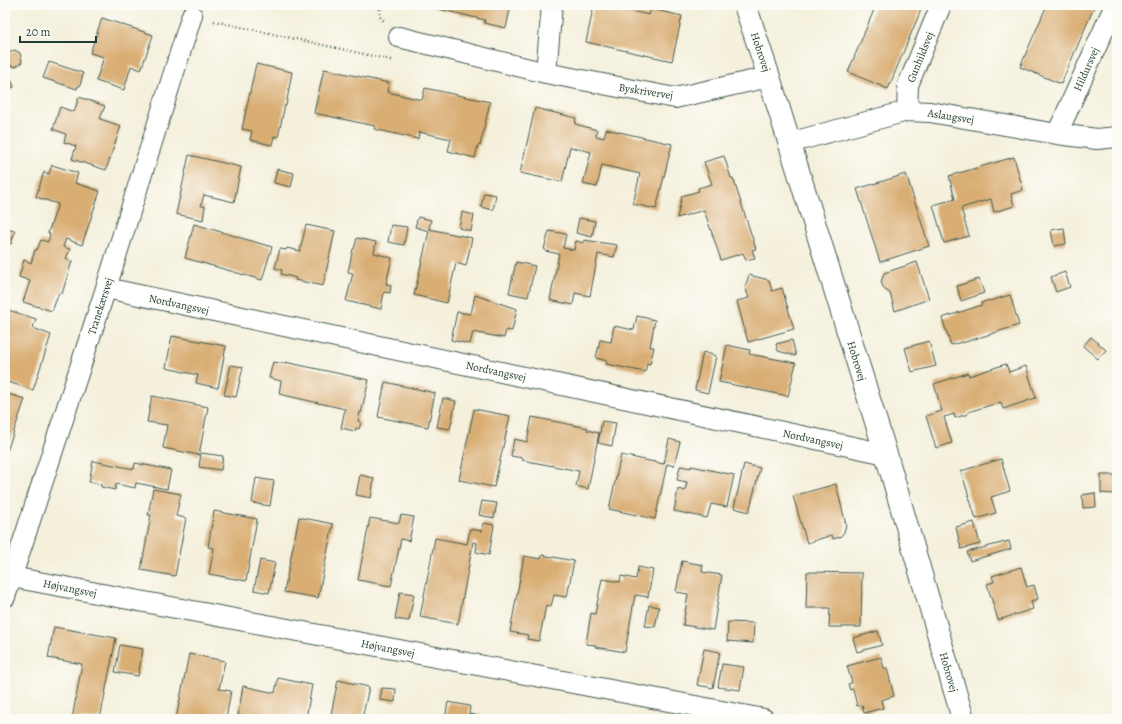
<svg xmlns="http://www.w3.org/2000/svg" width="1122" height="724" font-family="Alegreya,serif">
	<rect width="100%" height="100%" fill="#fdfcf7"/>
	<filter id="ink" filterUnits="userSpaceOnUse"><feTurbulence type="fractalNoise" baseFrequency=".025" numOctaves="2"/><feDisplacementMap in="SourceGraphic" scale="8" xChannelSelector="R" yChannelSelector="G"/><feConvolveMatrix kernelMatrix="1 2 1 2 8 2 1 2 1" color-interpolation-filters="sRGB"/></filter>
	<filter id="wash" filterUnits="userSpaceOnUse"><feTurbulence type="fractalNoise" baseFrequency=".012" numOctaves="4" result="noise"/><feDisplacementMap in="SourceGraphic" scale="16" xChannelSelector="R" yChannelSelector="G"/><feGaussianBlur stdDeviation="0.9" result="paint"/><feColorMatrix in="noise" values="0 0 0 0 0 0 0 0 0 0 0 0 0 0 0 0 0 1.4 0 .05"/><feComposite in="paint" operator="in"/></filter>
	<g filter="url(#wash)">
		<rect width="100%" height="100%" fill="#f4f0dc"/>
		<g id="blocks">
			<path fill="#d9ae75" d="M422 5H511L506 28 484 23 485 20Z
				M594 5H603L649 15 651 9 682 16 672 61 586 42Z
				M876 5H923L888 89 848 72Z
				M1047 5H1095L1061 84 1020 67Z
				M102 18 153 35 141 70 131 66 124 90 96 81 104 57 90 53Z
				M15 50 20 53 22 62 15 67 6 63 7 54Z
				M49 62 83 73 80 86H78L77 89 43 78Z
				M256 64 292 72 286 106 285 105 278 137 274 136 272 145 250 140 252 131 242 129Z
				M324 69 389 83 387 92 422 100 425 88 490 102 480 146 478 145 475 158 448 151 451 139 419 132 418 139 374 129 375 126 314 113Z
				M7 71 14 87 5 91V72Z
				M79 97 105 106 100 119 121 126 106 170 72 159 76 146 64 142 66 134 53 129 60 107 74 112Z
				M535 108 576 118 575 124 597 130 596 136 604 138 606 129 672 144 656 209 633 204 640 174 602 165 597 187 583 184 591 152 570 147 562 182 520 173Z
				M189 155 241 167 234 202 204 195 201 206H205L203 220 176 214Z
				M724 156 731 178H733L756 249 752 250 755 258 746 260 743 253 721 260 704 210 677 218 682 196 699 191 698 188 712 184 704 162Z
				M1014 157 1023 190 1011 194 1014 206 994 212 991 199 961 208 969 236 944 243 933 205 955 199 949 176Z
				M52 165 78 173 75 183 100 191 82 245 66 239 63 247 70 249 66 259 72 261 62 294 59 293 52 311 23 302 30 281 19 277 24 260 31 263 35 250H37L41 240 48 242 50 234 48 233 58 204 36 197 44 172 49 174Z
				M277 169 294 173 291 187 274 183Z
				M906 174 929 246 880 262 857 189Z
				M484 193 496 195 493 210 481 207Z
				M462 212 474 215 471 231 459 228Z
				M418 217 431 220 429 229 472 238 466 266 456 263 447 303 414 295 429 231 415 227Z
				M579 218 595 221 592 237 576 233Z
				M194 224 272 247 262 280 185 258Z
				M306 225 335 231 323 286 295 280 296 278 281 274 282 270 275 268 280 249 286 250 287 248 300 251Z
				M391 225 407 227 404 245 388 242Z
				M1064 228 1066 244 1054 246 1051 230Z
				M5 229 15 231 11 244 5 242Z
				M549 231 566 234 563 248 574 250 576 241 583 243 584 240 617 245 614 257 598 254 590 296 575 293 573 305 550 300 559 254 545 251V249H544Z
				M357 238 376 242 374 253 392 258 386 284 391 285 390 293 384 292 381 309 346 301 353 273 348 272 353 249H354Z
				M516 262 535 266 528 297 509 293Z
				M917 262 929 299 895 311 890 293 884 289 881 282 884 273Z
				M1065 272 1070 287 1056 292 1051 277Z
				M749 275 769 280 772 291 782 288 794 329 748 342 737 301 749 298 745 287Z
				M979 279 984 293 961 301 957 286Z
				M475 295 517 309 512 331 506 330 504 338 473 332 470 344 451 340 457 312 471 314Z
				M1010 295 1019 325 962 343V342L951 345 942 318 982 305 981 303 989 300 990 301Z
				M5 309 36 319 33 328 51 335 33 390 5 381Z
				M637 316 655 320 650 347H654L650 364 647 363 645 372 606 364 607 361 596 358 600 340 611 342 614 326 634 330Z
				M172 336 226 346 218 388 196 383 198 375 166 368Z
				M1091 337 1106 350 1098 359 1083 346Z
				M792 340 796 356 778 351 776 344Z
				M929 341 936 366 912 372 905 348Z
				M727 345 750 350 749 354 796 363 788 396 719 382Z
				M703 352 716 356 708 393 695 390Z
				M273 362 285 364V362L369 380 361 413 360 412 358 421 361 422 359 429 356 428 355 431 341 428 345 409 279 394 281 381 269 378Z
				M1006 364 1009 372 1026 366 1036 398 1003 409 1001 402 968 412V414L955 418 954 414 944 417 952 443 936 448 926 416 942 411 934 384 968 373 969 376Z
				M231 365 243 367 236 397 224 395Z
				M385 382 435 393 428 427 378 417Z
				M5 393 25 399 5 457Z
				M152 396 208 407 199 455 163 448 167 425 147 422Z
				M443 398 456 401 450 429 437 427Z
				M474 409 510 416 494 487 459 480Z
				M532 417 588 428 587 430 599 433 588 489 576 486 579 471 522 460 523 458 511 456 514 439 527 442Z
				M602 421 616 423 612 446 598 443Z
				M669 439 680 442 674 466 667 464 655 519 609 509 621 455 664 464Z
				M201 453 223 456 221 470 199 467Z
				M1001 459 1010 491 991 497 996 513 976 519 961 471Z
				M93 461 134 469 135 463 171 470 167 489 136 483 135 488 116 484 115 490 101 487V484L89 482Z
				M744 464 760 468 749 512 734 508Z
				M680 466 691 468V466L734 475 727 507 711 504 707 518 674 511 678 489 685 491 687 482 677 480Z
				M360 475 374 478 371 498 356 495Z
				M1101 475H1117L1115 494 1101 493Z
				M256 478 274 481 270 506 252 503Z
				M836 484 846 525 844 532 840 537 833 539 832 535 807 543 793 496Z
				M153 489 181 494 176 516 186 518 175 576 141 570 151 515H148Z
				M1095 493 1096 507 1083 508 1082 495Z
				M482 501 497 503 494 518 479 515Z
				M214 511 257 519 246 581 209 574 214 548 208 547Z
				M401 515 414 517 409 541 401 539 391 586 358 580 370 518 399 523Z
				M299 517 333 524 318 598 284 592Z
				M974 522 980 544 961 549 956 527Z
				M483 523 494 525 489 555 476 552 477 543 473 542 458 624 420 617 435 538 467 544 470 529 482 531Z
				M1009 541 1011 549 970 561 967 552Z
				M542 555 574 561 567 597 554 595 551 606 546 605 539 641 527 639 528 635 510 632 524 556 541 559Z
				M260 560 275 563 269 593 254 590Z
				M682 561 703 565 702 572 722 575 713 630 683 625 688 594 676 592Z
				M638 567 653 570 648 597 635 595 625 652 595 647 596 645 586 644 591 613 595 614 602 579 620 582 621 576 636 579Z
				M1021 567 1027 587 1034 585 1038 599 1031 601 1033 609 998 620 987 584 994 582 992 576Z
				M807 572 862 573 861 627H829L830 608H806Z
				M400 592 414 594 409 621 395 619Z
				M649 605 659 607 655 627 645 626Z
				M728 622 754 623 753 643 727 641Z
				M54 627 116 638 100 719H72L82 664 48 658Z
				M878 631 882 645 857 652 853 638Z
				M120 645 143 649 138 676 115 672Z
				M704 649 720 652 713 688 697 685Z
				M189 654 225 661 219 689 231 691 226 719H176Z
				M881 657 884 668H887L894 696 881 700 883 708 864 713 862 705 857 706 853 689 850 690 848 684 852 683 847 666Z
				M722 664 744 667 740 690 718 687Z
				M278 678 312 685 306 719H259L238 715 243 686 275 693Z
				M338 680 369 687 362 719H330Z
				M382 688 396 689 395 702 380 700Z
				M448 702 470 706 469 714 485 717V719H445Z"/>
		</g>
	</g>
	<g filter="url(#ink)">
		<use href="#blocks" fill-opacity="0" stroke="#3f584d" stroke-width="1"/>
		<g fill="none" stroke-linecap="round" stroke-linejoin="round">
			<g stroke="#3f584d" stroke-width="22">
				<path id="minor" d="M399 37 546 73 675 98 769 77
					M546 73 552 5
					M907 111 908 85 941 5
					M1057 134 1115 5
					M789 143 907 111 930 112 1057 134 1097 139 1117 137
					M106 288 886 454
					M12 577 764 719
					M5 597 106 288 192 15"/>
			</g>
			<g stroke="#3f584d" stroke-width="24">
				<path id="tertiary" d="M745 5 769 77 886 454 963 719"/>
			</g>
			<path stroke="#3f584d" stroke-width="2.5" stroke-dasharray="1 3" stroke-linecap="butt" d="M164 5 171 7
				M380 5V17L384 21
				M214 21 391 60"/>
			<use href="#minor" stroke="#fff" stroke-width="20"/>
			<use href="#tertiary" stroke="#fff" stroke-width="22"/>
		</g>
	</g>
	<g text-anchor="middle" stroke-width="3" stroke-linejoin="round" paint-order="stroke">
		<g font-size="11" fill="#1f3d34" stroke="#fdfcf7">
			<text transform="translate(761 52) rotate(72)" y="4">Hobrovej</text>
			<text transform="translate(920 57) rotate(-68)" y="4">Gunhildsvej</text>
			<text transform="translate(1086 69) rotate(-66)" y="4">Hildursvej</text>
			<text transform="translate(646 91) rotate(9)" y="4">Byskrivervej</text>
			<text transform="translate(951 116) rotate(9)" y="4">Aslaugsvej</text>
			<text transform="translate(179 304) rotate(12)" y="4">Nordvangsvej</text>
			<text transform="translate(100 306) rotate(-72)" y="4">Tranekærsvej</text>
			<text transform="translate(857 361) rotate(73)" y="4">Hobrovej</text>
			<text transform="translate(496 371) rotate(12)" y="4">Nordvangsvej</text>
			<text transform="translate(813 439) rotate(12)" y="4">Nordvangsvej</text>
			<text transform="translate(70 588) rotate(11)" y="4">Højvangsvej</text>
			<text transform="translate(388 648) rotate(11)" y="4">Højvangsvej</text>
			<text transform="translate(949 672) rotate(74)" y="4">Hobrovej</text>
		</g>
	</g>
	<rect width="1122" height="724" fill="none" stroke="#fdfcf7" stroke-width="20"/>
	<path d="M20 36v6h76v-6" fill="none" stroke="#1f3d34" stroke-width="2"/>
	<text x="26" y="36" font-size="12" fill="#1f3d34" stroke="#fdfcf7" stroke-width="3" paint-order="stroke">20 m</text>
</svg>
